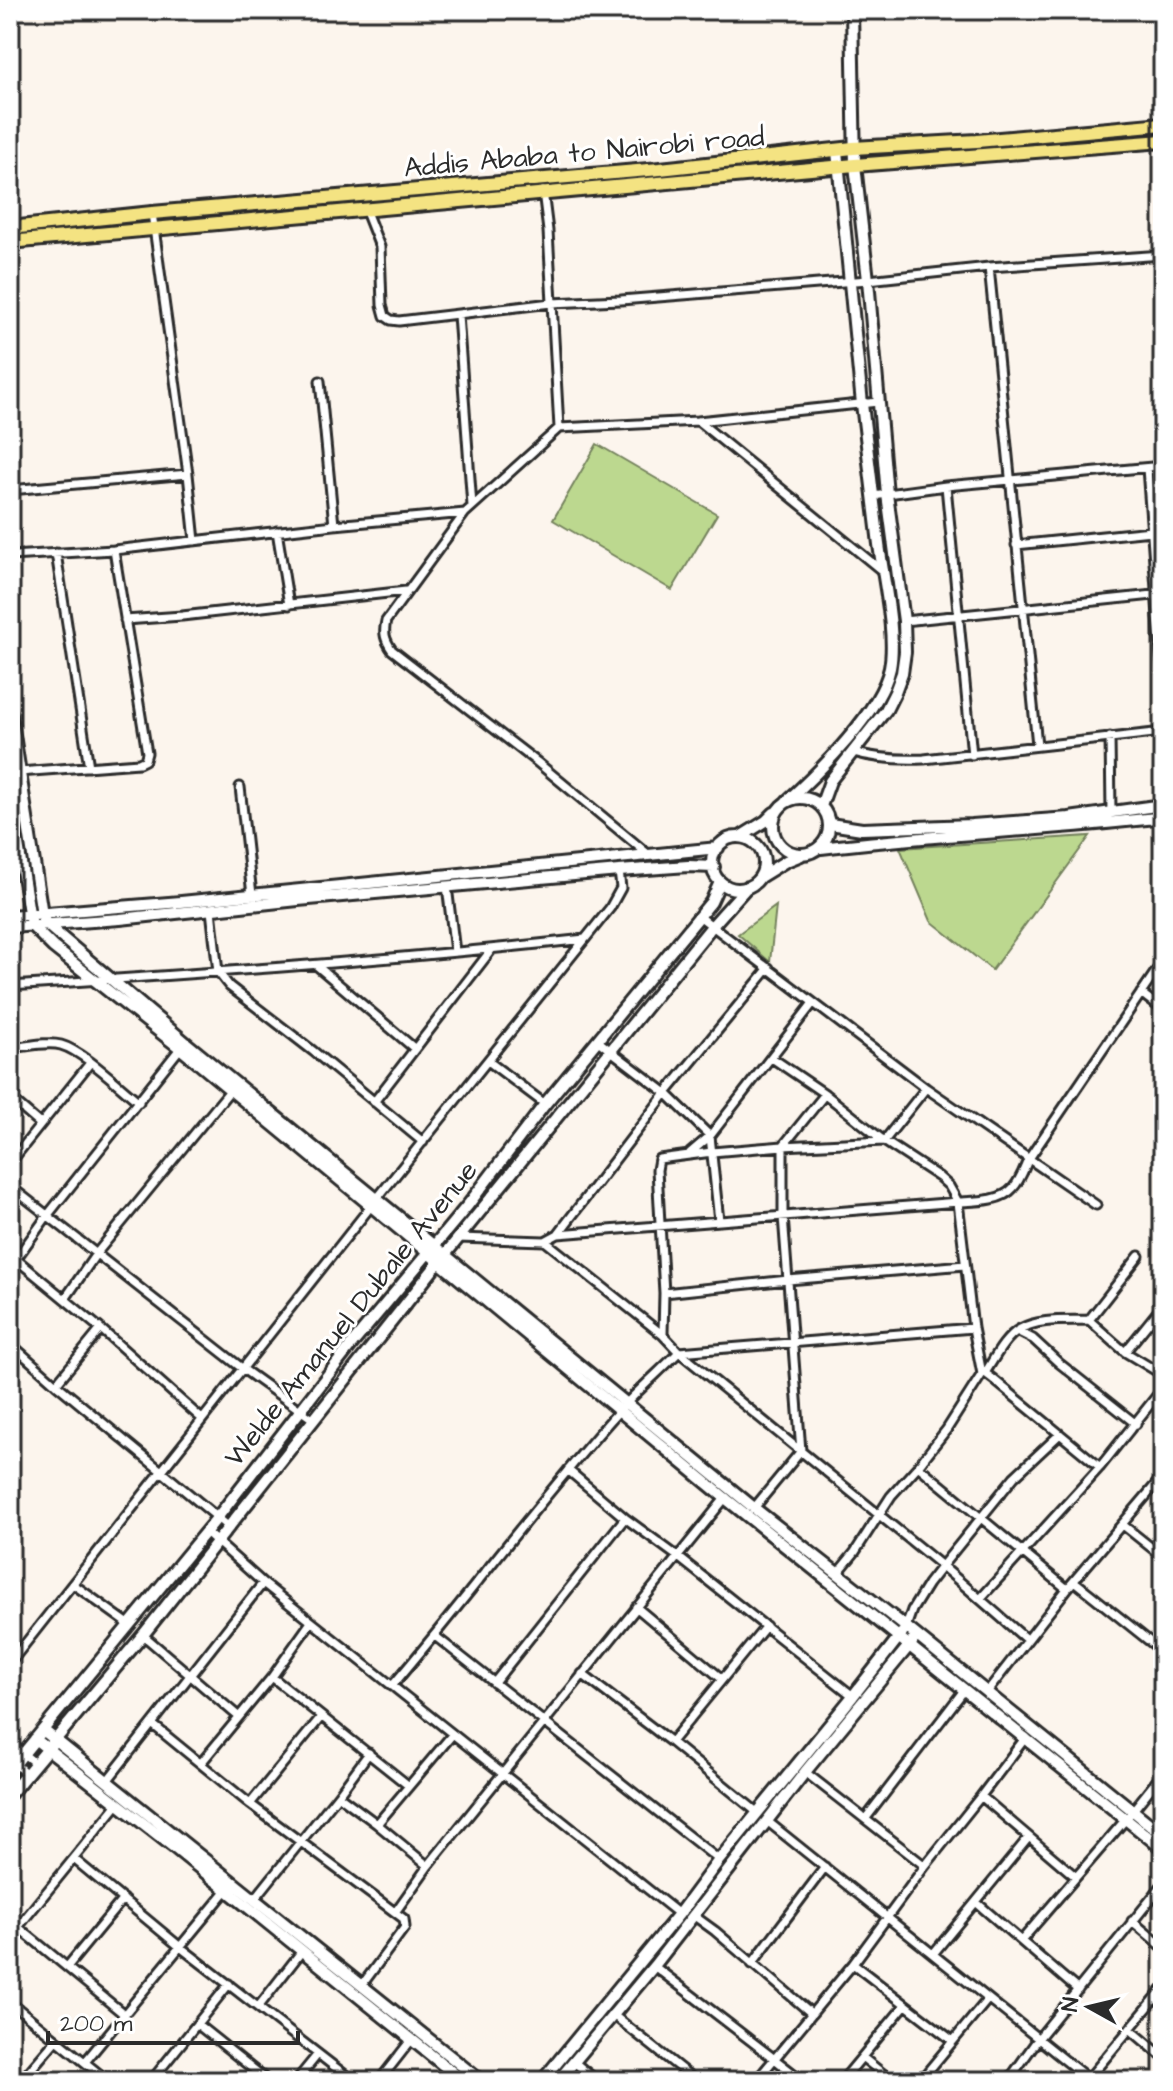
<svg xmlns="http://www.w3.org/2000/svg" width="1173" height="2091" font-family="'Architects Daughter',sans-serif">
	<rect width="100%" height="100%" fill="#fcf5ed"/>
	<filter id="ink" filterUnits="userSpaceOnUse"><feTurbulence type="fractalNoise" baseFrequency=".0125" numOctaves="2"/><feDisplacementMap in="SourceGraphic" scale="16" xChannelSelector="R" yChannelSelector="G"/><feConvolveMatrix kernelMatrix="1 2 1 2 8 2 1 2 1" color-interpolation-filters="sRGB"/></filter>
	<g filter="url(#ink)">
		<path fill="#bcd88f" stroke="#74825d" stroke-width="2" d="M597 444 717 514 672 590 553 520Z
			M1090 836 992 970 931 921 900 848Z
			M776 906 770 962 738 934Z"/>
		<g fill="none" stroke-linecap="round" stroke-linejoin="round">
			<g stroke="#2b2b2b" stroke-width="13">
				<path id="street" d="M543 191 548 231 559 428
					M365 209 380 247 382 305 385 316 391 320 399 321 551 303 621 300 868 280 989 267 1163 255
					M152 213 188 474 195 541
					M989 267 1037 745
					M458 315 472 506
					M320 381 334 525
					M698 421 881 570
					M1147 468 1163 683
					M946 486 972 755
					M10 490 188 474
					M873 496 946 486 1163 466
					M465 513 386 621C383 633 385 640 392 650L537 762 649 855
					M277 531 289 605
					M1016 545 1151 531
					M56 553 89 767
					M10 556 114 550 334 525 465 513 559 428 698 421 878 402
					M125 620 182 616 406 591
					M904 621 1163 594
					M853 752C877 759 899 760 924 759L1163 732
					M19 772 139 763 145 760 147 753 114 550
					M240 787 252 895
					M1109 815 1111 812 1110 737
					M447 886 455 952
					M211 910 218 972 229 986 313 1051 423 1142
					M699 916 926 1088 1096 1205
					M316 965 415 1049
					M10 986C202 974 394 960 585 939
					M1141 993 1163 1010
					M598 1041 666 1093 710 1136 719 1221
					M10 1048C25 1047 46 1041 61 1045 83 1051 120 1087 139 1102
					M772 1058 825 1094 884 1141 939 1177 949 1186 958 1202 973 1328 982 1374 947 1429 918 1466 891 1496 855 1552 837 1574
					M488 1061 545 1104
					M10 1098 40 1124
					M374 1102 492 949
					M690 1153 710 1136 813 1003
					M10 1163 90 1063
					M10 1186 243 1369 314 1420
					M558 1234 666 1093 769 968
					M458 1238 545 1241 558 1234 958 1202C975 1201 1001 1202 1013 1188 1020 1181 1024 1169 1028 1160L1163 961
					M545 1241 663 1335 679 1352 942 1566 1027 1640
					M10 1254 101 1329 202 1419
					M16 1259 47 1216 182 1046
					M664 1293 788 1280 965 1265
					M65 1299 96 1254 232 1088
					M1163 1305 1125 1352 1163 1375
					M1089 1320 1139 1256
					M1017 1331 1033 1339 1059 1363 1136 1424
					M663 1334 664 1293 657 1170 659 1159 712 1152 783 1146 884 1141 926 1088
					M10 1343 56 1384 229 1527
					M985 1373C994 1359 1005 1337 1020 1329 1040 1318 1067 1321 1089 1320L1125 1352
					M982 1374 985 1373 993 1379 1100 1467 1163 1388
					M56 1384 101 1329
					M918 1466 1067 1589
					M568 1470 625 1518 677 1556 853 1696
					M754 1508 801 1451 783 1216V1146L825 1094
					M1123 1525 1163 1557
					M206 1532 263 1583 679 1914
					M1074 1581 1163 1652
					M73 1584 130 1625
					M980 1599 1100 1467
					M636 1607 722 1679
					M906 1627 912 1610 928 1584 942 1566 1014 1477 1060 1434
					M143 1635 239 1717
					M435 1636 719 1860
					M10 1663 371 1206 610 908 621 888 619 871
					M582 1674 671 1742 758 1813
					M272 1677 409 1786
					M494 1683 625 1518
					M392 1686C469 1596 539 1500 618 1412 637 1391 659 1372 679 1352L973 1328
					M987 1692 1067 1589 1163 1476
					M152 1724 250 1804 404 1919 405 1927 362 1985
					M671 1742 766 1626
					M10 1743 36 1764
					M10 1760 27 1774
					M201 1763 272 1677 311 1622
					M805 1772 925 1866
					M107 1781 263 1583
					M338 1795 377 1824
					M981 1796 1076 1877
					M250 1804 321 1717
					M866 1818 965 1689
					M767 1821 1091 2081
					M74 1859 179 1946 353 2081
					M428 1866 377 1824 452 1735
					M254 1900 338 1795 369 1753
					M977 1903 1078 1990
					M396 1911 428 1866 726 1497
					M693 1915 715 1931 811 2013
					M1132 1921 1163 1947
					M18 1927 125 2015
					M10 1937 118 1804
					M1021 1941 1126 1819 1163 1773
					M933 1954 1029 1837
					M752 1964 825 1867
					M853 1964 953 2041
					M654 1966 803 2081
					M67 1967 123 1899
					M10 2002 108 2081
					M259 2006 302 1951
					M612 2014 696 2081
					M197 2024 268 2081
					M1130 2029 1163 2057
					M862 2057 892 2081
					M85 2062 226 1891
					M574 2062 597 2081
					M1088 2079 1163 1989
					M21 2081 56 2040
					M151 2081 229 1984
					M296 2081 318 2054
					M379 2081 412 2039
					M756 2081 853 1964 925 1866 981 1796 1026 1737
					M842 2081 905 2005
					M920 2081 988 1999
					M1008 2081 1038 2039 1163 1884"/>
			</g>
			<g stroke="#2b2b2b" stroke-width="16">
				<path id="secondary" d="M10 709 42 914 46 924 185 1042 754 1508 906 1627 1163 1835
					M10 795 31 925 53 947 180 1048 725 1498 1163 1849
					M773 826a28 28 0 1 1 56 0a28 28 0 1 1-56 0Z
					M787 801C819 772 881 711 890 668 897 631 882 575 878 536 873 492 867 448 862 404 853 320 846 235 837 151
					M821 806 830 781 886 710 895 692 902 673 905 652 904 621 887 494 868 280 855 165 852 10
					M830 824 862 829 972 825 1069 818 1163 805
					M740 837 766 821 774 813
					M712 863a26 26 0 1 1 52 0a26 26 0 1 1-52 0Z
					M821 848C934 834 1049 831 1163 817
					M760 877 786 861 801 855
					M10 916 181 902 718 848
					M10 927 120 919 298 900 619 871 688 866 714 867
					M43 1730 481 2081
					M35 1739 176 1849 463 2081
					M10 1770 217 1518 352 1344 468 1205 545 1104 711 902 720 882
					M10 1794 143 1635 439 1262 713 925 747 887
					M542 2081 679 1914 719 1860 853 1696 902 1633
					M558 2081 654 1966 805 1772 913 1641"/>
			</g>
			<g stroke="#2b2b2b" stroke-width="18">
				<path id="highway" d="M10 228 152 213 660 169 853 148 977 141 1163 124
					M10 242 855 165 1163 141"/>
			</g>
			<use href="#street" stroke="#fff" stroke-width="7"/>
			<use href="#secondary" stroke="#fff" stroke-width="10"/>
			<use href="#highway" stroke="#f4e382" stroke-width="12"/>
		</g>
	</g>
	<g text-anchor="middle" stroke-width="6" stroke-linejoin="round" paint-order="stroke">
		<g font-size="28" fill="#2b2b2b" stroke="#fff">
			<text transform="translate(584 151) rotate(-5)" y="10">Addis Ababa to Nairobi road</text>
			<text transform="translate(350 1313) rotate(-51)" y="10">Welde Amanuel Dubale Avenue</text>
		</g>
	</g>
	<rect width="1173" height="2091" fill="none" stroke="#fff" stroke-width="40"/>
	<rect x="20" y="20" width="1133" height="2051" fill="none" stroke="#2b2b2b" stroke-width="3" filter="url(#ink)"/>
	<g transform="translate(1089 2007) rotate(278)" stroke="#ffffff" stroke-width="6" paint-order="stroke">
	<path d="M0-6L14 30L0 20L-14 30Z" fill="#2b2b2b"/>
	<text y="-12" font-size="22" font-weight="bold" text-anchor="middle" fill="#2b2b2b">N</text>
	</g>
	<path d="M48 2031v12h250v-12" fill="none" stroke="#2b2b2b" stroke-width="4"/>
	<text x="60" y="2031" font-size="24" fill="#2b2b2b" stroke="#ffffff" stroke-width="6" paint-order="stroke">200 m</text>
</svg>
